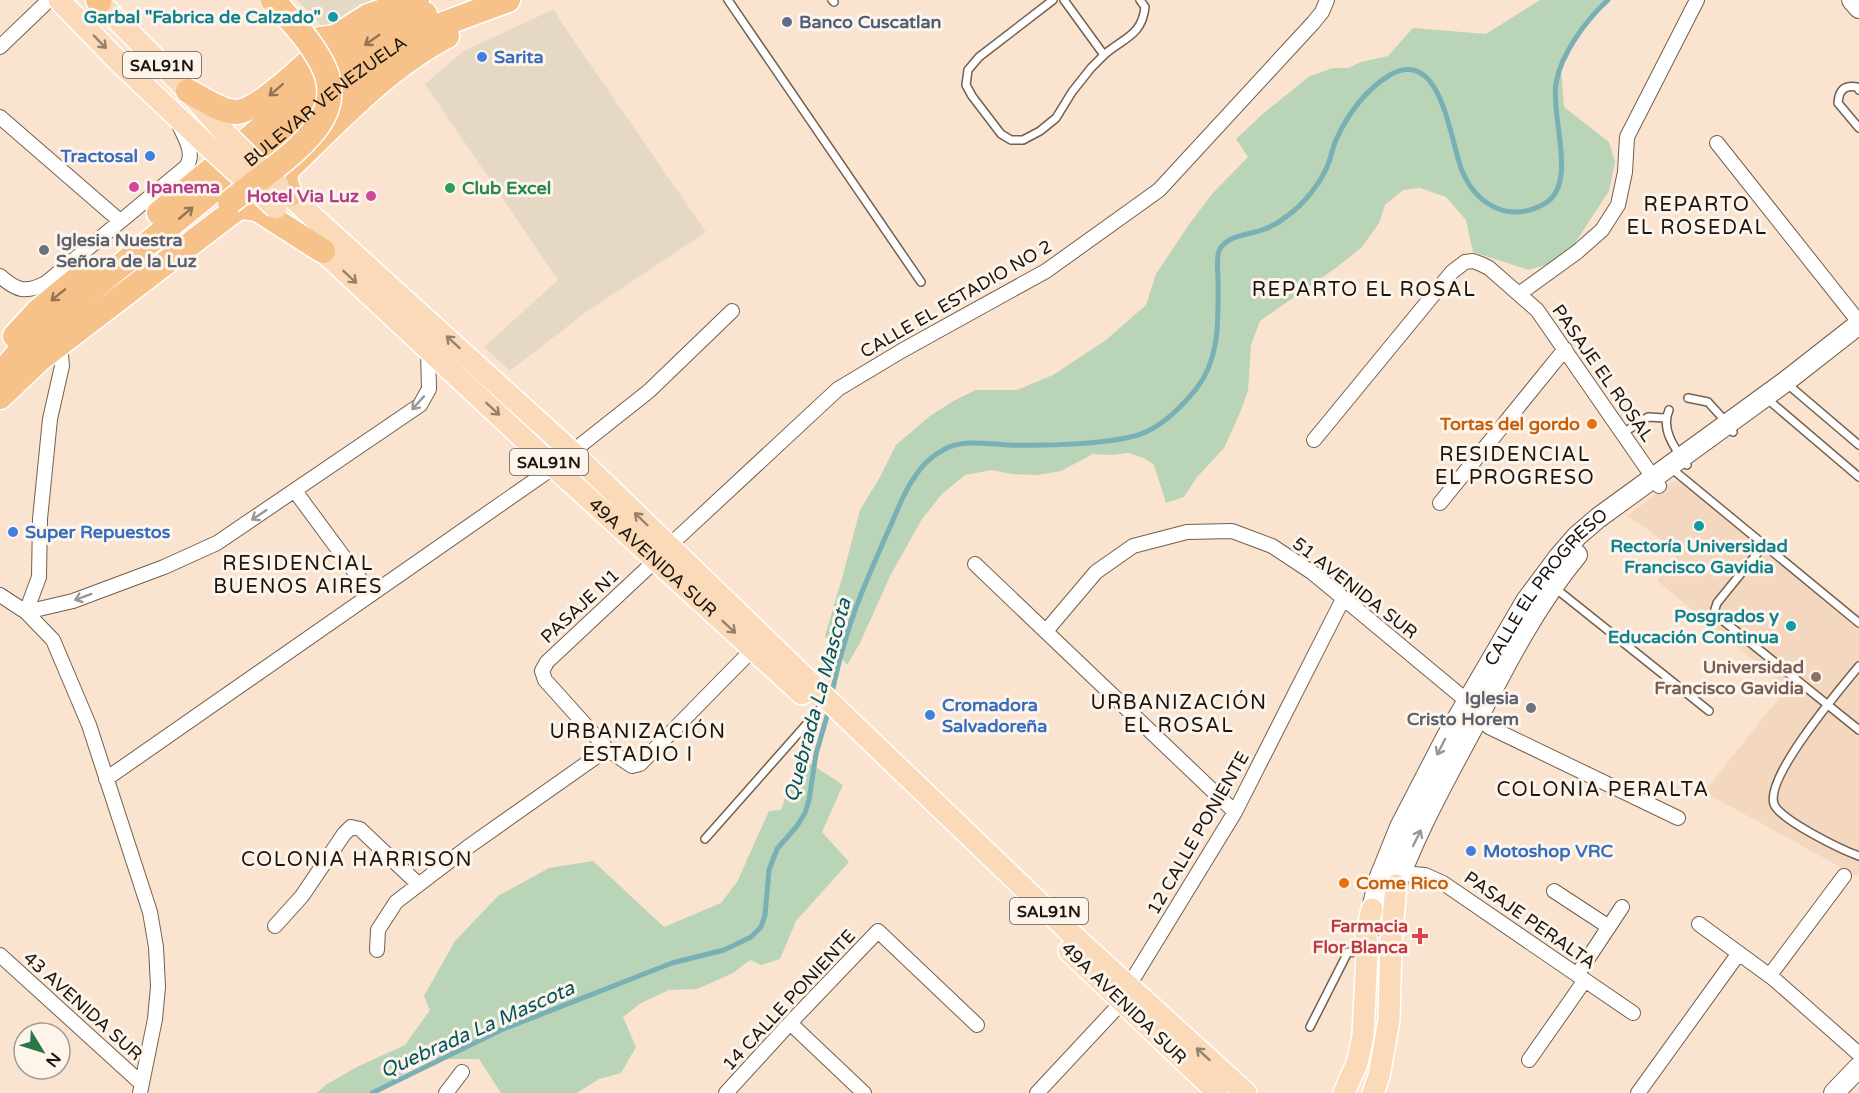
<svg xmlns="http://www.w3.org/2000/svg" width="1859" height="1093" font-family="'Varela Round',sans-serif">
	<rect width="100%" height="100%" fill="#fae4d0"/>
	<path fill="#e5d9c5" d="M297 0H371L330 35Z
		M554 9 561 22 706 232 586 312 510 371 484 347 558 280 425 84 462 52Z"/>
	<path fill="#f3d7be" d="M1686 477 1857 614 1859 611V869L1857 876 1704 792 1787 688 1657 581 1678 554 1646 528 1627 516 1668 485Z"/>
	<path fill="#b9d4b6" d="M1540 0H1608L1579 33 1561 68 1564 107 1609 142 1615 162 1609 191 1573 246 1548 264 1529 270 1473 252 1466 220 1446 197 1420 188 1403 190 1385 205 1379 223 1362 247 1337 267 1260 321 1251 345 1248 391 1239 415 1224 448 1197 477 1184 497 1166 503 1154 465 1144 458 1128 453 1112 455 1093 454 1061 471 1037 475 1011 474 992 470 965 475 942 494 922 519 890 576 860 643 847 665 825 636 842 578 860 510 880 477 896 445 930 416 955 400 976 390H1017L1053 375 1106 340 1146 305 1156 274 1188 226 1212 194 1248 157 1236 139 1265 112 1310 76 1333 68H1348L1361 62 1388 56 1413 28 1486 34Z
		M799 756 843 785 822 832 849 862 796 921 780 959 761 965 750 960 733 973 697 989 669 990 641 1003 623 1017 636 1047 621 1073 599 1079 577 1093H501L479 1059H423L377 1093H317L327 1084 357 1067 405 1045 430 1010 424 996 455 941 498 896 549 868 593 861 664 927 721 903 737 882 769 811 781 810Z"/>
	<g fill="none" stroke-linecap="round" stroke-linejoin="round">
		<path stroke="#79b0b6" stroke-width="5" d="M831 697C835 680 838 664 843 648 854 607 872 568 889 529 897 512 903 493 914 478 921 466 933 455 945 449 963 439 988 444 1008 445 1041 446 1120 445 1148 431 1166 422 1184 404 1196 389 1221 358 1218 317 1218 280 1218 272 1216 259 1219 251 1226 235 1248 235 1262 230 1271 227 1280 222 1287 216 1303 205 1319 185 1327 167 1331 158 1332 149 1336 140 1347 115 1366 89 1390 75 1443 45 1450 145 1463 173 1478 206 1510 223 1544 204 1579 185 1550 116 1556 83 1561 54 1586 20 1608 0
			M372 1093 501 1030 672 963 724 950 751 937 761 927 765 915 769 870 777 849 797 826 805 813 809 800 816 754 829 709"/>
		<g stroke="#72604e" stroke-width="10">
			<path id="lane" d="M728 0 921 282
				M832 0 834 2
				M1053 0 979 57 968 70 966 85 972 96 1001 134 1011 140H1023L1040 131 1056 118 1072 92 1091 68 1104 55 1064 0
				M1104 55C1123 38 1142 36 1145 7L1140 0
				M1859 90 1857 87C1844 85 1839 90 1838 103L1859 128
				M1792 388 1859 445
				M1688 398 1708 402 1727 423 1733 432
				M1772 403 1859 477
				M1669 410C1660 430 1676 450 1687 465
				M1623 433 1648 417 1665 418
				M1677 473 1859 623
				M1764 545 1717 603 1715 609 1716 615 1859 730
				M1555 588 1709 711
				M1859 666C1840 689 1765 777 1774 804 1780 820 1842 850 1859 856
				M705 839 819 710
				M1310 1027 1348 952 1363 953"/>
		</g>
		<g stroke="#72604e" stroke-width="16">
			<path id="street" d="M0 47 49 0
				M0 117 120 221
				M1717 143 1859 322
				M0 276C16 290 25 294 46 283L186 167C196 154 184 136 178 123
				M1519 294 1577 252 1602 230 1618 205 1625 172 1627 137 1697 0
				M1314 440 1452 272 1465 262 1473 261 1481 264 1489 268 1537 310 1659 486
				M572 452 649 391 732 311
				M295 491 371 594
				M1440 503 1565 349
				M669 546 838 389 903 350 1046 271 1159 190 1313 23 1322 12 1327 0
				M656 560 547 662 542 671 545 680 607 749 632 766 640 764 753 649
				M975 564 1235 812
				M0 595 26 612 53 640 89 725 150 912 156 947 158 987 155 1019 140 1093
				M26 612 73 601 164 567 217 543 420 405 429 389 428 349
				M26 612 39 577 40 519 50 419 62 366 60 345
				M1046 631 1096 572 1133 546 1187 532 1232 531 1272 546 1313 573 1467 701 1472 709 1489 727 1678 818
				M106 779 554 467
				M1400 873 1425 875 1443 883 1633 1013
				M1554 891 1609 927
				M1699 924 1774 979 1859 1054
				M275 926 302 896 344 834 351 827 360 829 418 884
				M377 950 378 930 396 902 468 847 607 749
				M0 955 142 1084
				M1577 975 1622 907
				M1770 975 1844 876
				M1128 987 1235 812 1343 599
				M790 1023 864 1093
				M1529 1060 1585 980
				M446 1093 462 1072
				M726 1093 790 1023 878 931 977 1025
				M1037 1093 1122 1002
				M1638 1093 1739 953"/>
		</g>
		<g stroke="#72604e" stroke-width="22">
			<g id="secondary">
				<path d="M1852 0 1859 8"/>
				<path d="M1391 901C1411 840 1443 783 1473 727 1504 667 1534 607 1577 555"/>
				<path id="s1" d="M1374 926 1372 909 1379 879 1400 827 1446 738 1526 601 1558 558 1577 536 1598 518 1785 382 1859 324"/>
				<path d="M1834 1093 1859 1067"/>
			</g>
		</g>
		<g stroke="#fff" stroke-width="24">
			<g id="primary">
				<path d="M59 0 117 60 209 147"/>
				<path d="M97 0 188 91 225 133"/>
				<path d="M278 185 572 452 855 726 1077 939 1246 1093"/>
				<path id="s2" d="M312 241 554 467 802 694"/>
				<path d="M1069 951 1218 1093"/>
				<path d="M1344 1093 1357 1063 1363 1036 1367 953 1366 935 1372 909"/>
				<path d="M1373 1093 1379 1076 1389 1020 1391 942 1396 885"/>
			</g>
		</g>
		<g stroke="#fff" stroke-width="27">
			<g id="highway">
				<path d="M98 0 99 2"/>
				<path d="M321 39 335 37 368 16 417 0"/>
				<path d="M188 91C202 98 219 111 235 112 258 113 317 54 335 37"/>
				<path d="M290 194 285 179 288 169C337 122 387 67 447 36"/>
				<path d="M159 213 345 59 378 35 425 14"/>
				<path d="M15 336 38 311 87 271"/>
				<path id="s3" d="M0 375 25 345 37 334 348 80 380 57 411 36 508 0"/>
				<path d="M0 397 40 359 236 209 243 207 257 209 323 251"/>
			</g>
		</g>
		<use href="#lane" stroke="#fff" stroke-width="7"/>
		<use href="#street" stroke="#fff" stroke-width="14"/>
		<use href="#secondary" stroke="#fff" stroke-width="20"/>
		<use href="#primary" stroke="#fadab8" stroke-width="21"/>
		<use href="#highway" stroke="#f6c289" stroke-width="24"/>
		<g stroke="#fff" stroke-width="24" stroke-linecap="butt">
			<path id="primary-bridge" d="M225 133 278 185
				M209 147 276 208"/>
		</g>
		<g stroke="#fff" stroke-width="27" stroke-linecap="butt">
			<path id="highway-bridge" d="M230 202C257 180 310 146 324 115 331 101 331 84 325 70 314 44 291 21 273 0"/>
		</g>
		<use href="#primary-bridge" stroke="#fadab8" stroke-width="21"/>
		<use href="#highway-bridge" stroke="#f6c289" stroke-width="24"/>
	</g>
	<defs><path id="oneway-shaft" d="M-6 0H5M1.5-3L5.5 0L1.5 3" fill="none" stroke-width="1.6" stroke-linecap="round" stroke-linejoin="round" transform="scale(1.5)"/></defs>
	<g stroke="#947452">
		<use href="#oneway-shaft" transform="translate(372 40) rotate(145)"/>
		<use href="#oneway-shaft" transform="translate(276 90) rotate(139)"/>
		<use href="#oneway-shaft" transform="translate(186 213) rotate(-40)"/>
		<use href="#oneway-shaft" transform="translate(58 295) rotate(141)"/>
	</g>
	<g stroke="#96816c">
		<use href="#oneway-shaft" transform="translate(100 42) rotate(46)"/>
		<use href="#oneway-shaft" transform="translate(350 277) rotate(43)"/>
		<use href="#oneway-shaft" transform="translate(453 342) rotate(-138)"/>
		<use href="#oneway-shaft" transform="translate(493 409) rotate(43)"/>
		<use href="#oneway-shaft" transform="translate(641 519) rotate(-136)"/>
		<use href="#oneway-shaft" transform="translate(729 627) rotate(43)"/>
		<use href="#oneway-shaft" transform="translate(1203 1054) rotate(-138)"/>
	</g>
	<g stroke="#999693">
		<use href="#oneway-shaft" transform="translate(418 403) rotate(132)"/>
		<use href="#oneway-shaft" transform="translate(259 515) rotate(146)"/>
		<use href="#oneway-shaft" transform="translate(83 597) rotate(160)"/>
		<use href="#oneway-shaft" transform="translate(1441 747) rotate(117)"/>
		<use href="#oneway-shaft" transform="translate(1417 838) rotate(-64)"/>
	</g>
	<g fill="#0f9aa8" stroke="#fdf4ec" stroke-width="2">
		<circle cx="333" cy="17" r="6"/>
		<circle cx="1699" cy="526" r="6"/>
		<circle cx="1791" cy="626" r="6"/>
	</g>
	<circle fill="#5c6f8a" stroke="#fdf4ec" stroke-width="2" cx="787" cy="22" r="6"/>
	<g fill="#3f7fe0" stroke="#fdf4ec" stroke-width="2">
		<circle cx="482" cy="57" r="6"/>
		<circle cx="150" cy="156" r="6"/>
		<circle cx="13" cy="532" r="6"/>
		<circle cx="930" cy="715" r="6"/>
		<circle cx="1471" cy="851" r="6"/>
	</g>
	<g fill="#d1479c" stroke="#fdf4ec" stroke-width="2">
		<circle cx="134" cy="187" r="6"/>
		<circle cx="371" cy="196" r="6"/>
	</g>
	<circle fill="#2e9e5b" stroke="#fdf4ec" stroke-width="2" cx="450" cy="188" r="6"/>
	<g fill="#6b7280" stroke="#fdf4ec" stroke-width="2">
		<circle cx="44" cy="250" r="6"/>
		<circle cx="1531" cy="708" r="6"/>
	</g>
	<g fill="#e8710a" stroke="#fdf4ec" stroke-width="2">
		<circle cx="1592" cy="424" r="6"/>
		<circle cx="1344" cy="883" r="6"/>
	</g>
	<circle fill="#8d6e63" stroke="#fdf4ec" stroke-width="2" cx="1816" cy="677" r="6"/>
	<path fill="#e0444e" stroke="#fdf4ec" stroke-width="2" d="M1417 927h6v6h6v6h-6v6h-6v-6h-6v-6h6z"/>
	<g text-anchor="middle" stroke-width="6" stroke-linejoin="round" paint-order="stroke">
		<g fill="#fdf4ec" stroke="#605851" stroke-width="1.5">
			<rect x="123" y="52" width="78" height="26" rx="4.5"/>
			<rect x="510" y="449" width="78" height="26" rx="4.5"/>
			<rect x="1010" y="898" width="78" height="26" rx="4.5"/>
		</g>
		<g font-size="16" font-weight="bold" fill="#1c150e">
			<text x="162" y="71">SAL91N</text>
			<text x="549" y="468">SAL91N</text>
			<text x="1049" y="917">SAL91N</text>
		</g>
		<g font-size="18" font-weight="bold" fill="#0d838f" stroke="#fdf4ec" text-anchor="end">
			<text x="321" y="23">Garbal "Fabrica de Calzado"</text>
			<text x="1699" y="552" text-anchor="middle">Rectoría Universidad<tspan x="1699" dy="21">Francisco Gavidia</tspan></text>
			<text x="1779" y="622">Posgrados y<tspan x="1779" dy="21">Educación Continua</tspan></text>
		</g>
		<g font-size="18" font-weight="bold" fill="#4e5e75" stroke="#fdf4ec" text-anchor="start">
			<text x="799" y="28">Banco Cuscatlan</text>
		</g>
		<g font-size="18" font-weight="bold" fill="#366cbe" stroke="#fdf4ec" text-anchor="start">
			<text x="494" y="63">Sarita</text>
			<text x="138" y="162" text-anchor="end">Tractosal</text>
			<text x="25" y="538">Super Repuestos</text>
			<text x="942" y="711">Cromadora<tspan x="942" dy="21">Salvadoreña</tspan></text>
			<text x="1483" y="857">Motoshop VRC</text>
		</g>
		<g font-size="18" fill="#1c150e" stroke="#fdf4ec">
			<text dy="6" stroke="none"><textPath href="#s3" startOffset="426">BULEVAR VENEZUELA</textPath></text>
			<text transform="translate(956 299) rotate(-30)" y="6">CALLE EL ESTADIO NO 2</text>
			<text transform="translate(1603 373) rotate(55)" y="6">PASAJE EL ROSAL</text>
			<text dy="6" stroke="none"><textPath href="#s2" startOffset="465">49A AVENIDA SUR</textPath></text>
			<text transform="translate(1355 588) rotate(38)" y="6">51 AVENIDA SUR</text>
			<text dy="6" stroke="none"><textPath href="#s1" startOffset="386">CALLE EL PROGRESO</textPath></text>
			<text transform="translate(580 606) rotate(-43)" y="6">PASAJE N1</text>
			<text transform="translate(1198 833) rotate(-60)" y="6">12 CALLE PONIENTE</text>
			<text transform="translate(1530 920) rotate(35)" y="6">PASAJE PERALTA</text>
			<text transform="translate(789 1000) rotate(-47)" y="6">14 CALLE PONIENTE</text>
			<text transform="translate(1124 1003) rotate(44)" y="6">49A AVENIDA SUR</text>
			<text transform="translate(83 1006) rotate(42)" y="6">43 AVENIDA SUR</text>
		</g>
		<g font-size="18" font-weight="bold" fill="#b23c85" stroke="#fdf4ec" text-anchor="start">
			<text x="146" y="193">Ipanema</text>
			<text x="359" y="202" text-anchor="end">Hotel Via Luz</text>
		</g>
		<g font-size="18" font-weight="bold" fill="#27864d" stroke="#fdf4ec" text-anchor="start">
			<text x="462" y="194">Club Excel</text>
		</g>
		<g font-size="18" font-weight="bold" fill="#5b616d" stroke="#fdf4ec" text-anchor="start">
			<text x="56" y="246">Iglesia Nuestra<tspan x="56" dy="21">Señora de la Luz</tspan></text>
			<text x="1519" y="704" text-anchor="end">Iglesia<tspan x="1519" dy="21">Cristo Horem</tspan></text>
		</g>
		<g font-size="18" font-weight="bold" fill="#c56008" stroke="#fdf4ec" text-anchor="end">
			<text x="1580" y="430">Tortas del gordo</text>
			<text x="1356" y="889" text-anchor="start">Come Rico</text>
		</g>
		<g font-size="18" font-weight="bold" fill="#785e54" stroke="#fdf4ec" text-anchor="end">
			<text x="1804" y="673">Universidad<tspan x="1804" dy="21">Francisco Gavidia</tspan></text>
		</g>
		<g font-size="18" font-weight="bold" fill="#be3a42" stroke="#fdf4ec" text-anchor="end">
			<text x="1408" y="932">Farmacia<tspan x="1408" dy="21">Flor Blanca</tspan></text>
		</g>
		<g font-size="20" letter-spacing="1.5" fill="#1c150e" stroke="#fdf4ec">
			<text x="1697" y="211">REPARTO<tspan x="1697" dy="23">EL ROSEDAL</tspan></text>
			<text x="1364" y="296">REPARTO EL ROSAL</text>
			<text x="1515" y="461">RESIDENCIAL<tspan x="1515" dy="23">EL PROGRESO</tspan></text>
			<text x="298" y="570">RESIDENCIAL<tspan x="298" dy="23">BUENOS AIRES</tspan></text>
			<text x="1179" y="709">URBANIZACIÓN<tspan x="1179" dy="23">EL ROSAL</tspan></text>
			<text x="638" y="738">URBANIZACIÓN<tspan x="638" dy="23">ESTADIO I</tspan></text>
			<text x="1603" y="796">COLONIA PERALTA</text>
			<text x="357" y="866">COLONIA HARRISON</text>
		</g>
		<g font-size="20" font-style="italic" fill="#00565d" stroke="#fdf4ec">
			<text transform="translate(817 700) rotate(-75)" y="7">Quebrada La Mascota</text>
			<text transform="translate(477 1029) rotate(-24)" y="7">Quebrada La Mascota</text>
		</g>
	</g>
	<g transform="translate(42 1051) rotate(128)"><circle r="28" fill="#fdf4ec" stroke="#a39b93" stroke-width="1.5"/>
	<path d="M0-4.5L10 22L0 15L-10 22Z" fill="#2c7745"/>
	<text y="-9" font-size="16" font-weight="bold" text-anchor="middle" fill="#1c150e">N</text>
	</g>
</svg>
